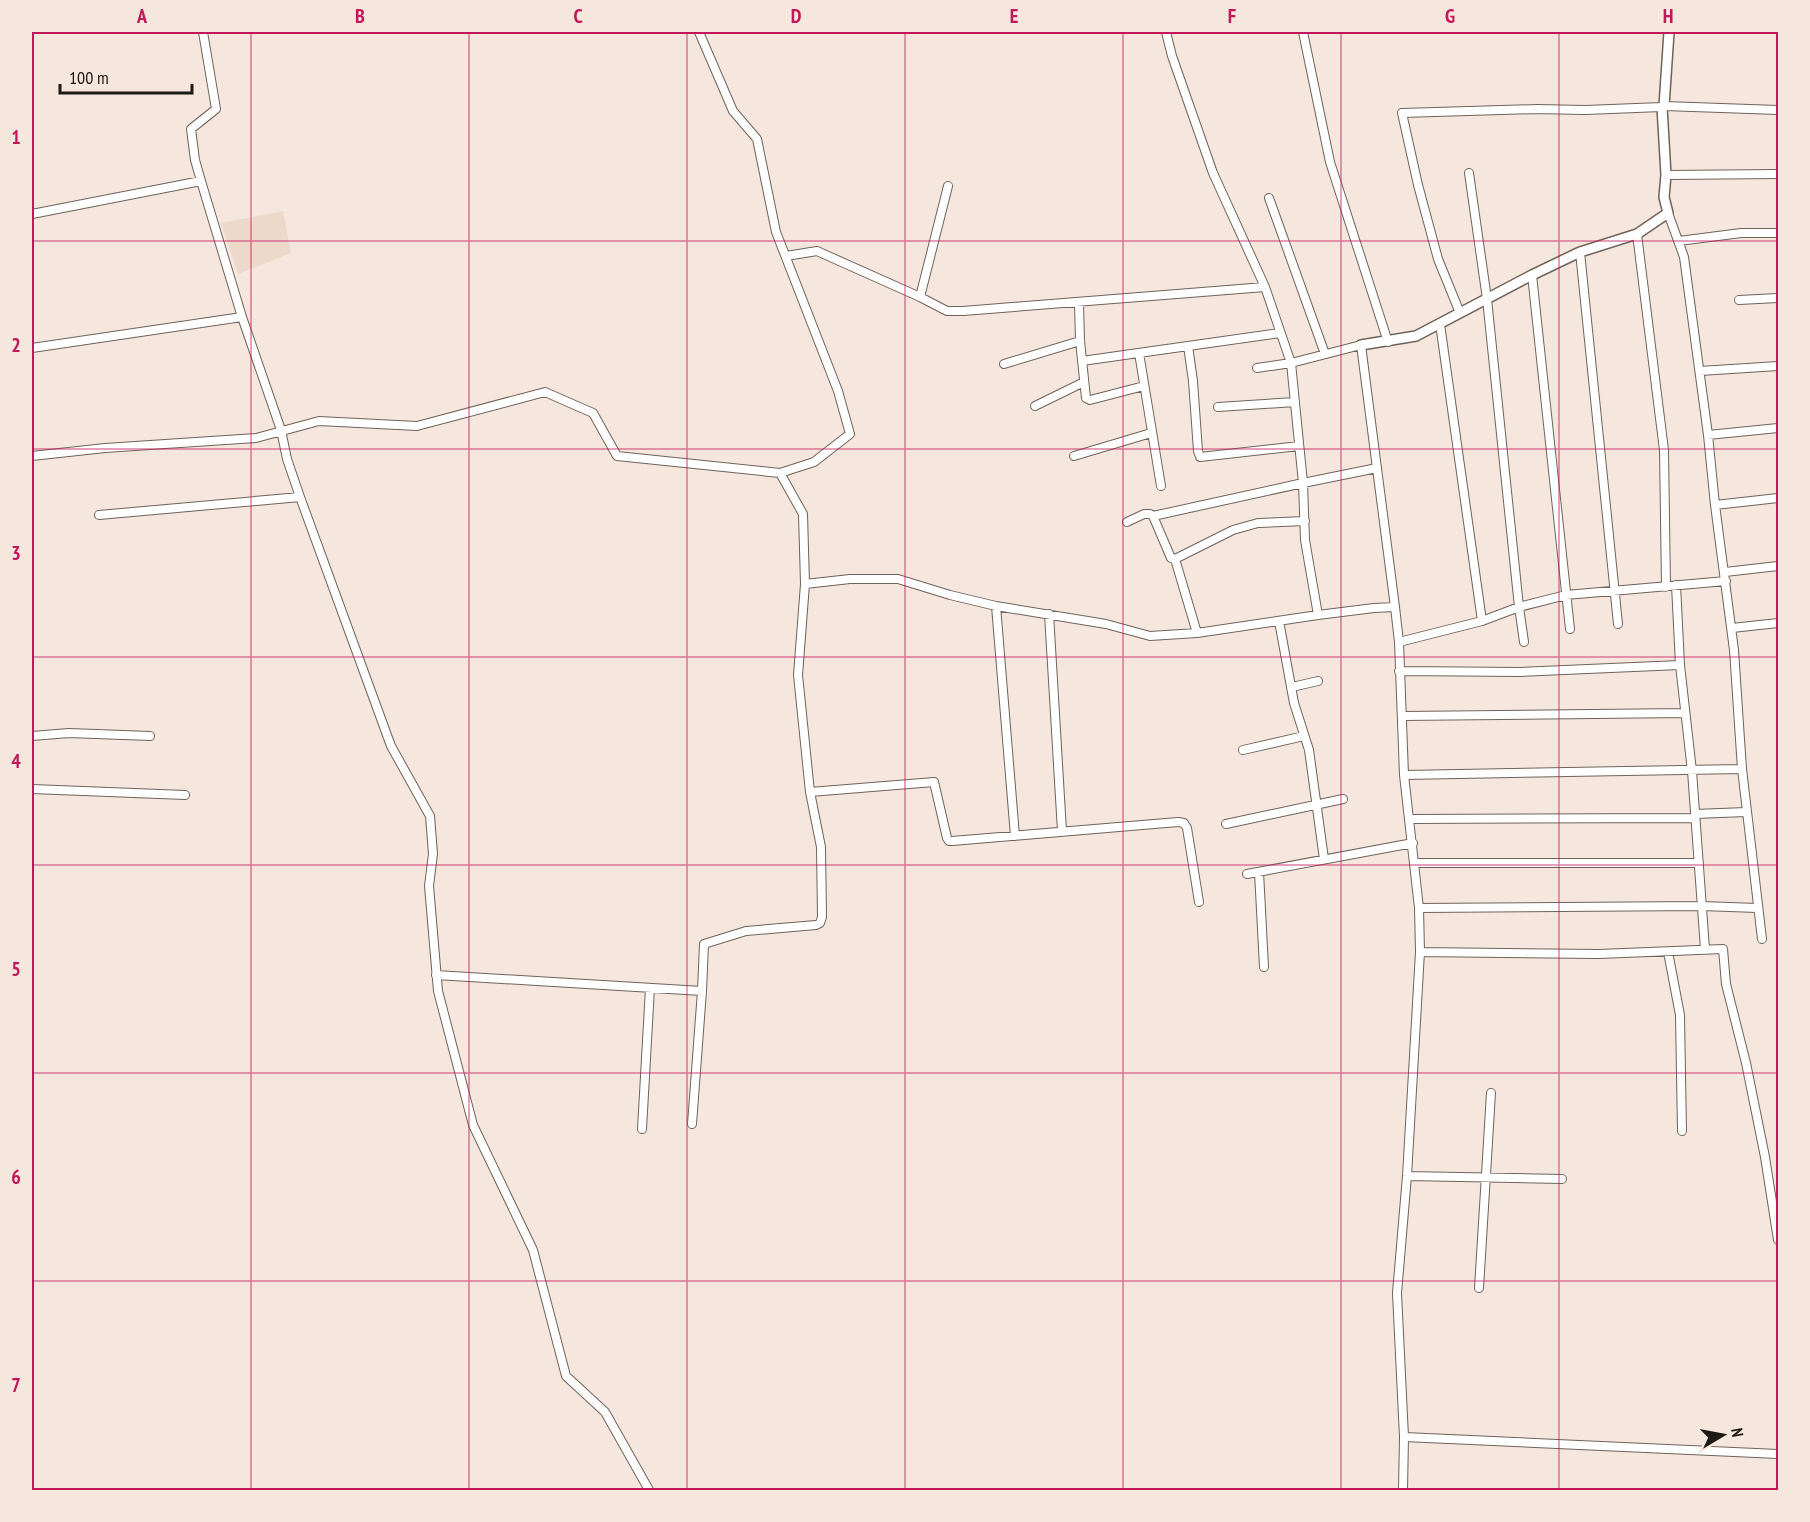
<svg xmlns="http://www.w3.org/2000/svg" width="1810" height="1522" font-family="'PT Sans Narrow',sans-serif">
	<rect width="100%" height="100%" fill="#f5e7dd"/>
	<path fill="#edd9ca" d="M283 211 291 253 238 274 221 223Z"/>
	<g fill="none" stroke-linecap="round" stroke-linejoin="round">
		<g stroke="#6f635a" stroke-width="10">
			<path id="minor" d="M203 32 216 109 191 129 195 160 201 181 242 317 281 430 287 459 300 497 391 746 430 816 433 854 429 886 438 991 473 1125 533 1250 566 1376 605 1412 649 1490
				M1166 32 1172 56 1213 173 1265 287 1291 363 1303 483 1305 540 1318 615
				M1303 32 1330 162 1388 342
				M1664 106 1778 110
				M1469 173 1487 299 1519 607 1524 642
				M1666 175 1778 174
				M1269 198 1325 354
				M1668 213 1684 257 1708 435 1715 505 1734 650 1742 769 1762 939
				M32 214 201 181
				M1637 234 1664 450 1666 587
				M1679 241 1741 233H1778
				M1580 252 1618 624
				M786 256 817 251 920 297 947 311H963L1265 287
				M1532 275 1570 629
				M920 297 948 186
				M1739 300 1778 298
				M1079 303 1080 341 1086 398 1090 400 1144 386
				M1460 313 1438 259 1418 185 1402 113 1537 109 1585 110 1662 107
				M1440 324 1482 621
				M1188 346 1193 381 1198 451 1200 457 1299 446
				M32 348 242 317
				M1139 353 1161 486
				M1082 361 1280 333
				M1004 364 1080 341
				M1257 368 1291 363 1361 345 1395 607 1399 642 1404 775 1419 908 1420 952 1407 1176 1397 1293 1404 1437 1403 1490
				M1700 371 1778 366
				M1035 406 1084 382
				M1218 407 1295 402
				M1708 435 1778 428
				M32 456 105 448 256 438 319 421 417 426 545 392 593 413 617 456 780 473 814 462 850 434 838 391 776 232 757 139 733 111 699 32
				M1074 456 1151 433
				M1715 505 1778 498
				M99 515 300 497
				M1153 516 1303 483 1377 468
				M1127 522 1144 514H1150L1153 516 1171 558 1175 559 1197 633
				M1175 559 1233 530 1258 523 1305 521
				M1725 572 1778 566
				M805 584 850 579H898L950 595 996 606 1106 624 1150 636 1197 633 1318 615 1374 608 1395 607
				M1676 585 1680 665 1692 771 1705 949
				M996 606 1015 836
				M1049 614 1062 831
				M1279 621 1294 703 1309 750 1324 859
				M1732 628 1778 623
				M1399 642 1482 621 1519 607 1566 595 1726 581
				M1399 671 1521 672 1680 665
				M1292 687 1318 681
				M1402 716 1685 713
				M32 736 69 733 150 736
				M1243 750 1304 736
				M1404 775 1742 769
				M32 789 185 795
				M810 792 934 782 947 838 949 841H952L1178 822 1184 823 1187 828 1199 902
				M1695 814 1746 812
				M1409 819 1695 818
				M1226 824 1343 799
				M1415 863H1699
				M1259 872 1264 967
				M1247 874 1413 843
				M1419 908 1702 906 1757 908
				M1420 952 1599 954 1723 949 1726 984 1746 1063 1765 1157 1778 1240
				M1668 952 1680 1015 1682 1131
				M436 975 702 991 704 944 746 931 816 925 820 923 822 917 821 847 810 792 798 675 805 584 803 514 780 473
				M692 1124 702 991
				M642 1129 650 988
				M1407 1176 1562 1179
				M1479 1288 1491 1093
				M1404 1437 1778 1454"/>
		</g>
		<g stroke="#6f635a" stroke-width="12">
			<path id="tertiary" d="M1361 345 1416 336 1532 275 1580 252 1637 234 1668 213 1664 197 1666 175 1662 107 1664 106 1669 32"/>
		</g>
		<use href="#minor" stroke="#fff" stroke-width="8"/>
		<use href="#tertiary" stroke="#fff" stroke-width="9"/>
	</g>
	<path fill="none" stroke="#c2185b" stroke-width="1.5" stroke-opacity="0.55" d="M251 32V1490M469 32V1490M687 32V1490M905 32V1490M1123 32V1490M1341 32V1490M1559 32V1490M32 241H1778M32 449H1778M32 657H1778M32 865H1778M32 1073H1778M32 1281H1778"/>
	<rect width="1810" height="1522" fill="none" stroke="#f5e7dd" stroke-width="66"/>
	<g transform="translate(1723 1435) rotate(80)" stroke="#f5e7dd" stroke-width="4.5" paint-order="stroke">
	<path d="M0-4.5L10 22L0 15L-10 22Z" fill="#1d1915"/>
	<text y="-9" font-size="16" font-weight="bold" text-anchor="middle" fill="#1d1915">N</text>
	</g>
	<path d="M60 84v9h132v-9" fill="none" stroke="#1d1915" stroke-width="3"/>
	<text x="69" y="84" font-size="18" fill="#1d1915" stroke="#f5e7dd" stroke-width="4.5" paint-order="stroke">100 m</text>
	<rect x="33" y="33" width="1744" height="1456" fill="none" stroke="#c2185b" stroke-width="2"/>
	<g font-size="20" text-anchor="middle" font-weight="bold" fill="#c2185b">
		<text x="142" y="23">A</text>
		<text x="360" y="23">B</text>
		<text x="578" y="23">C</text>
		<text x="796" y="23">D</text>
		<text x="1014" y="23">E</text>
		<text x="1232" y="23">F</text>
		<text x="1450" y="23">G</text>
		<text x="1668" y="23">H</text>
		<text x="16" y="144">1</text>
		<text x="16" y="352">2</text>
		<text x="16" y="560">3</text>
		<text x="16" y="768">4</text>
		<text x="16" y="976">5</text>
		<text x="16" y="1184">6</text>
		<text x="16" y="1392">7</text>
	</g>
</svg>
